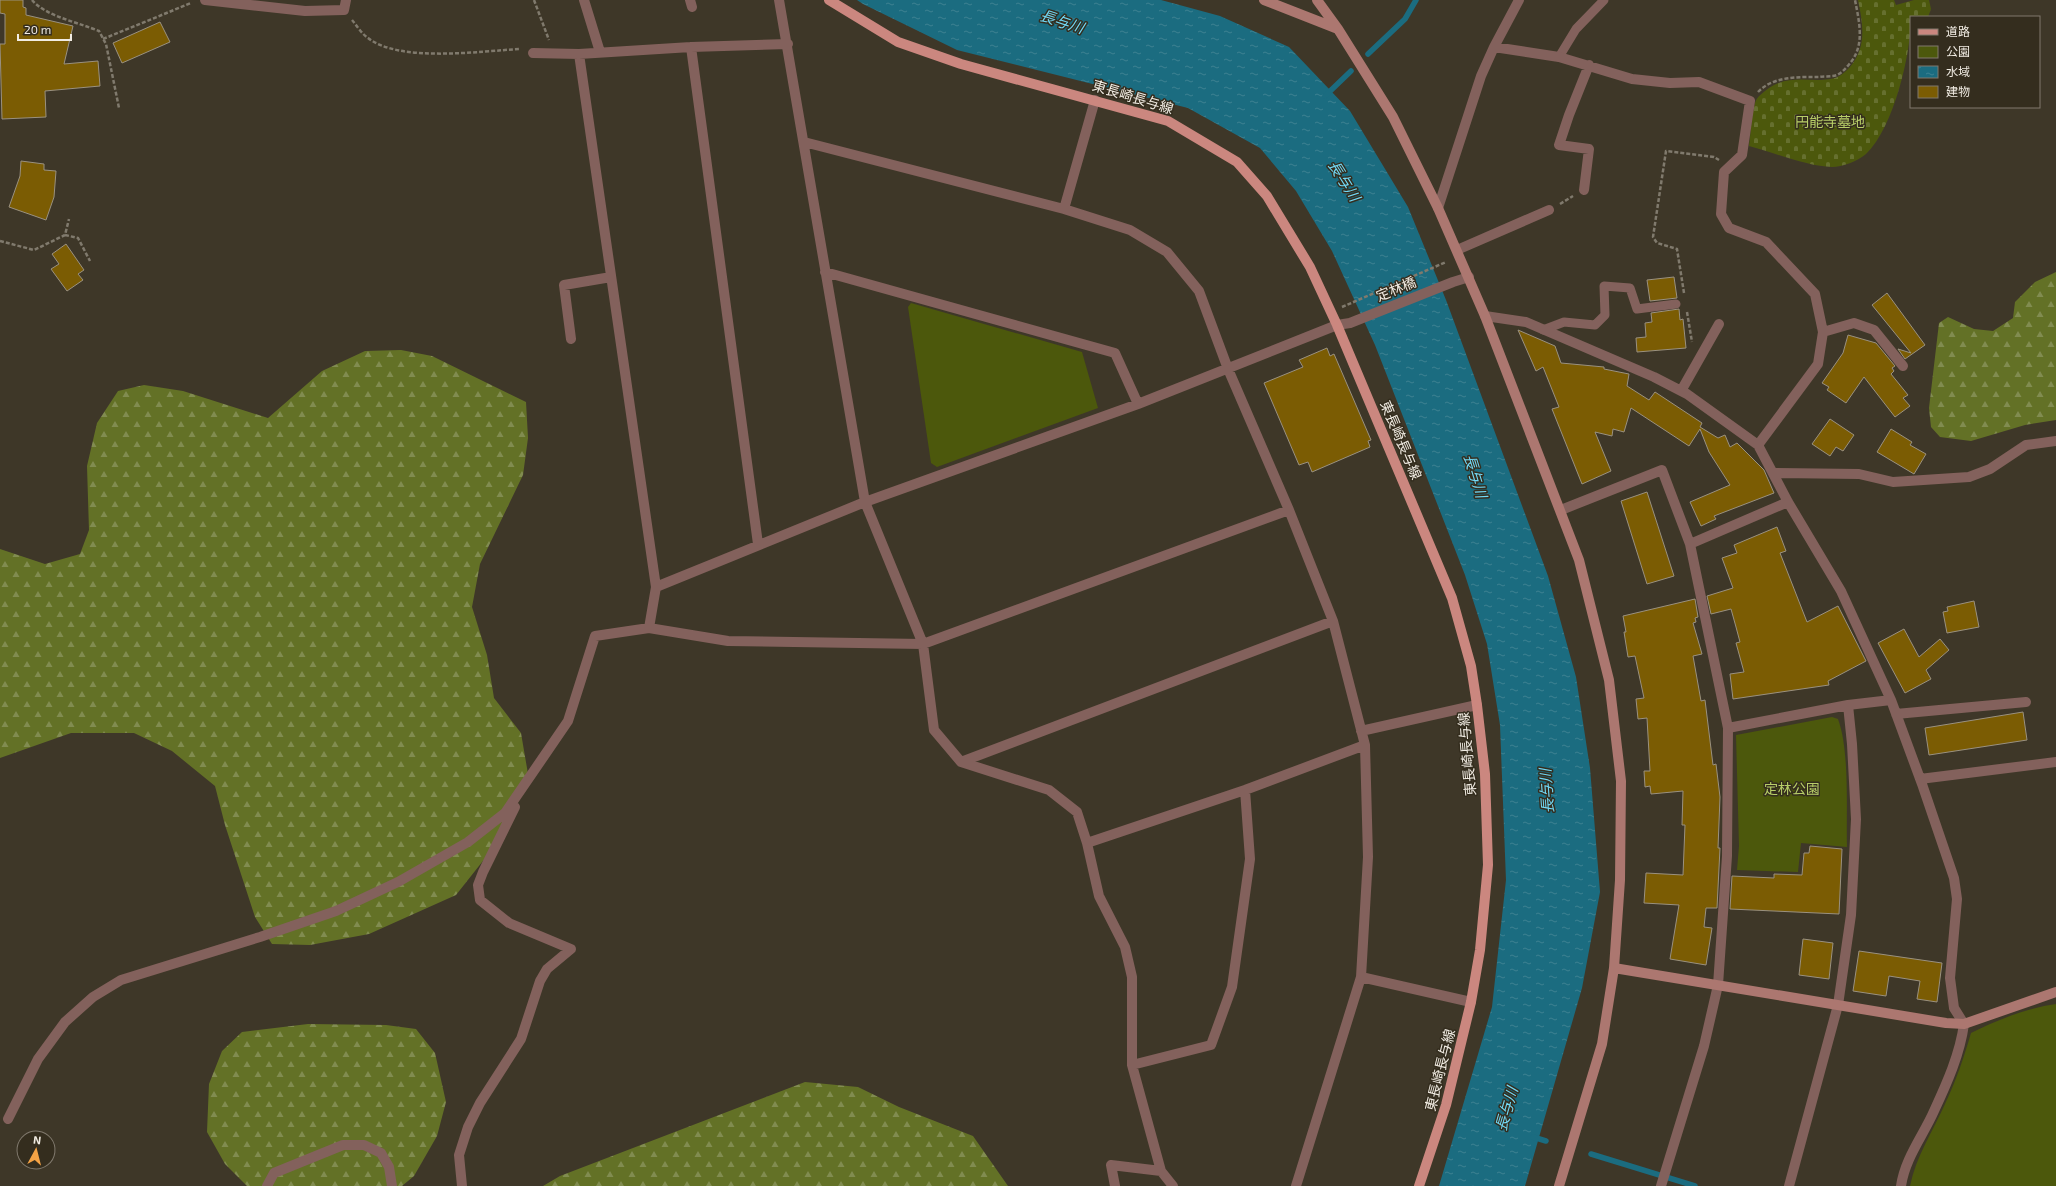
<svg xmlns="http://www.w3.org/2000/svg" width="2056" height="1186" font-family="'Exo 2','Noto Sans JP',sans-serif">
	<defs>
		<pattern id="forest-firs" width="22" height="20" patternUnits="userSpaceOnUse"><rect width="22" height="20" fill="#637126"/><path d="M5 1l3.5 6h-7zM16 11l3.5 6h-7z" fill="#818c50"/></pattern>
		<pattern id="cemetery-stones" width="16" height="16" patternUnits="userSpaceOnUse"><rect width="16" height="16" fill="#4c580c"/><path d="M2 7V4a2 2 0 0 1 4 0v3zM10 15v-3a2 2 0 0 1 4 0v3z" fill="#66702f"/></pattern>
		<pattern id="water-ripples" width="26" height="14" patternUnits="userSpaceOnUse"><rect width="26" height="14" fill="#1b6c80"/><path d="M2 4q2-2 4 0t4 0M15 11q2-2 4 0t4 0" fill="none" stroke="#3d8192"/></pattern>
	</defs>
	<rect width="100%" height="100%" fill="#3e3728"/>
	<path fill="url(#forest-firs)" d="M2056 272V420L2025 425 1971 441 1940 437 1931 427 1929 408 1939 323 1948 317 1974 329 1993 331 2013 318 2015 302 2035 282Z
		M401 350 432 356 526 402 528 438 523 475 480 564 472 607 487 655 494 698 521 733 528 774 509 828 456 895 369 934 310 945 272 944 255 917 225 825 215 786 172 751 134 733H71L0 758V549L45 564 80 554 89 530 87 466 97 423 118 391 144 385 183 391 268 418 322 371 365 351Z
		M308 1024 386 1025 416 1029 435 1053 446 1102 437 1136 414 1176 402 1186H247L225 1164 207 1132 209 1084 222 1051 242 1032Z
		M805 1082 858 1087 899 1107 973 1136 1008 1186H543L560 1176Z"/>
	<path fill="url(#cemetery-stones)" d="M1858 0H1894L1896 5 1914 0H1929L1931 9 1928 17H1911C1911 54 1894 127 1866 154 1858 161 1842 167 1832 167 1809 167 1772 152 1749 146 1751 133 1751 116 1755 103 1757 96 1764 92 1769 88 1792 73 1812 84 1835 78 1841 76 1846 71 1850 67 1867 47 1863 24 1858 0Z"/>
	<path fill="#4c580c" d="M911 303 1082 352 1098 408 937 467 931 463 908 307Z
		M1832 717 1838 719C1850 751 1846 812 1847 847L1801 843 1798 872 1737 870 1739 846 1736 735Z
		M2056 1004V1186H1910C1916 1156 1933 1131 1945 1104 1956 1081 1964 1057 1971 1033 1997 1020 2027 1008 2056 1004Z"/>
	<path fill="url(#water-ripples)" d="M857 0H1161L1220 16 1289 47 1350 111 1408 207 1446 300 1548 576 1576 677 1590 768 1600 892 1582 988 1525 1186H1439L1492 1007 1506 880 1500 725 1487 644 1465 575 1375 345 1332 251 1296 191 1260 148 1188 108 957 50 863 4Z"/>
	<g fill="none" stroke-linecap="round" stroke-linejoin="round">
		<path stroke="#1b6c80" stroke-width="5.5" d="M1368 54 1405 19 1416 0
			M1325 96 1351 71
			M1533 1137 1546 1141
			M1591 1154 1695 1186"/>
	</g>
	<path fill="#7b5c03" stroke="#9a9180" d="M0 0H23V7L26 8V15L73 26 64 64 98 61 100 86 45 91 46 117 2 119 0 44H5V14L0 13Z
		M160 22 170 42 122 63 113 43Z
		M21 161 44 164V170L56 171 54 197 46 220 9 207 20 176Z
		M66 244 84 270 78 274 83 280 67 291 51 269 59 264 52 254Z
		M1674 277 1677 298 1650 301 1647 280Z
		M1887 293 1925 345 1905 359 1898 349 1911 353 1872 305Z
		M1679 309 1680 320 1683 319 1686 348 1637 352 1636 338 1646 337 1645 323 1652 322 1651 313Z
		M1518 330 1555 346 1561 363 1604 367V369L1629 374 1627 386 1649 400 1655 392 1702 423 1700 427 1718 438 1725 435 1730 447 1737 443 1764 470 1774 493 1714 516 1716 519 1701 526 1690 502 1730 485 1709 452 1700 429 1689 446 1631 408 1624 432 1613 429 1612 436 1595 432 1611 471 1582 484 1552 409 1559 407 1543 367 1536 371Z
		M1848 335 1876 343 1895 366 1892 368 1894 371 1891 374 1908 395 1903 398 1910 406 1895 417 1864 377 1846 403 1827 390 1829 387 1822 383 1843 353Z
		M1327 348 1330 356 1334 354 1371 440 1368 441 1370 447 1312 472 1308 462 1299 465 1264 383 1303 367 1299 360Z
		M1830 419 1854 435 1843 451 1836 447 1830 456 1812 444Z
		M1891 429 1912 442 1910 445 1926 454 1914 474 1877 452Z
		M1647 492 1674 576 1647 584 1621 501Z
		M1777 527 1786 551 1780 553 1807 622 1838 606 1866 661 1828 681 1829 685 1733 699 1730 674 1744 672 1736 643 1740 642 1736 627 1731 609 1711 614 1707 596 1733 588 1722 558 1737 553 1734 545Z
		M1695 599 1698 617 1695 618 1696 622 1693 623 1702 654 1693 656 1701 701 1705 700 1713 765 1716 764 1720 797 1718 848H1720L1717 908H1706L1704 927 1712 928 1706 965 1670 959 1679 905 1644 903 1646 873 1683 875 1685 825H1682L1683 791 1651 794 1650 786 1645 787 1644 771H1650L1647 718 1638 719 1636 699 1644 698 1635 656 1628 657 1624 632H1626L1623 616Z
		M1974 601 1979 627 1947 633 1943 612 1948 611 1947 607Z
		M1904 629 1919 657 1940 639 1949 650 1926 670 1931 679 1905 693 1878 643Z
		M2023 712 2027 740 1929 755 1925 728Z
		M1810 846 1842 849 1839 914 1730 909 1732 876 1774 878V874L1802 875 1804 853H1809Z
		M1803 939 1833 943 1829 979 1799 975Z
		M1859 951 1942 963 1937 1002 1917 999 1920 981 1889 976 1886 996 1853 991Z"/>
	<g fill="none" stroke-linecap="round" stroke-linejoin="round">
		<path stroke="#807a6d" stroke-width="2.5" stroke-dasharray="4 2" stroke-linecap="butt" d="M32 0C45 16 80 23 99 31L106 44 119 108
			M534 0 549 40
			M352 20C357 26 362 34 368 38 400 63 481 51 520 49
			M103 39 191 3
			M1758 92C1773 76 1799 77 1819 77 1825 76 1832 77 1837 75 1843 72 1847 67 1851 62 1865 44 1859 21 1855 0
			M1560 204 1573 196
			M65 235 78 238 90 261
			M0 241 34 250 65 235 69 219
			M1684 293 1677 249 1657 243 1653 237 1666 151 1714 157 1719 160
			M1342 307 1446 262
			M1687 312 1692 342"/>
		<path stroke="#83615c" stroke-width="9" d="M1559 57 1576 29 1604 0
			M1543 330 1564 322 1595 325 1605 315 1604 286 1630 288 1637 309 1676 304"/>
		<path stroke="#83615c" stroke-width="10" d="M205 0 305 11 344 10 346 0
			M584 0 600 52
			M690 0 692 7
			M779 0 865 502 923 644 934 730 961 762 1049 790 1077 812 1087 843 1099 896 1125 947 1132 977V1065L1161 1171 1173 1186
			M691 47 758 544
			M1494 47 1559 57 1632 79 1670 83 1699 82 1750 101 1742 155 1724 172 1721 214 1729 228 1766 242 1815 294 1823 332 1818 364 1758 445
			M533 53 579 54
			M804 142 1064 209 1130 230 1167 252 1199 291 1228 369 1289 510 1333 621 1365 745 1368 857 1361 977 1296 1186
			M1584 190 1589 149 1559 145 1569 115 1589 65
			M1438 208 1481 76 1494 47 1519 0
			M1064 209 1095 100
			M1457 250 1549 210
			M825 272 1115 353 1138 404
			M1485 316 1526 322 1654 377 1687 394 1758 445 1788 502 1841 591 1891 700 1922 784 1954 878 1957 899 1950 978 1954 1008 1964 1024C1960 1054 1947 1083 1934 1111 1923 1136 1905 1158 1901 1186
			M1823 332 1854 323 1874 330 1903 366
			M571 339 564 285 611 277
			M1681 391 1719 324
			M1773 473 1859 474 1893 482 1969 477 1990 469 2026 445 2056 441
			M1561 510 1662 470 1690 544 1728 728 1727 856 1718 985 1704 1046 1661 1186
			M1690 544 1788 502
			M656 587 865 502 1138 404 1337 325 1350 323 1453 282 1469 277
			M649 628 656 587 579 54 691 47 788 44
			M1896 714 2026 702
			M1728 728 1848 705 1891 700
			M1361 731 1477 705
			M961 762 1333 621
			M1920 779 2056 762
			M1087 843 1245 790 1365 745
			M1361 977 1471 1002
			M1132 1065 1211 1045 1232 987 1250 859 1245 790
			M8 1119 38 1059 65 1022 93 997 121 980 260 937 336 911 398 882 468 842 505 813 568 721 595 636 649 628 728 641 923 644 1289 510
			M267 1186 274 1173 343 1145H364L381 1153 389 1167 392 1186
			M462 1186 459 1155 468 1127 480 1103 521 1039 540 981 547 969 571 949 509 923 480 900 478 885 483 872 515 807
			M1115 1186 1111 1165 1161 1171
			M1789 1186 1838 1005 1851 915 1856 819 1852 744 1848 705"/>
		<path stroke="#ac7770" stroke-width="10" d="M1264 0 1338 29
			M1317 0 1338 29 1393 117 1438 208 1485 316 1579 560 1609 680 1621 781 1620 880 1614 968 1602 1044 1559 1186
			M1614 968 1946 1023 1964 1024 2056 992"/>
		<path stroke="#cb877f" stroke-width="10" d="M829 0 898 42 961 64 1168 121 1237 162 1267 196 1310 267 1337 325 1452 598 1471 666 1477 705 1485 774 1488 865 1480 950 1471 1002 1446 1105 1419 1186"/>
	</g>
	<g text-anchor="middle" stroke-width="3" stroke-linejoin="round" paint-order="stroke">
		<g font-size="14" fill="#f1ece3" stroke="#342d1e">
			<text transform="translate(1133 97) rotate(17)" y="5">東長崎長与線</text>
			<text transform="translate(1396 289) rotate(-22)" y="5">定林橋</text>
			<text transform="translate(1401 440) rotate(67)" y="5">東長崎長与線</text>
			<text transform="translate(1467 754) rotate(-95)" y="5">東長崎長与線</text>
			<text transform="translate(1440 1070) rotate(-76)" y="5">東長崎長与線</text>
		</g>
		<g font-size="14" fill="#b8ce68" stroke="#342d1e">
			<text x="1830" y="127">円能寺墓地</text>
			<text x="1792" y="794">定林公園</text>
		</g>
		<g font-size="15" font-style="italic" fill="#72daf7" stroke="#342d1e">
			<text transform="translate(1062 22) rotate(18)" y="5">長与川</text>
			<text transform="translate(1344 181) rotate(58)" y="5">長与川</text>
			<text transform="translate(1475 476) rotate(73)" y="5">長与川</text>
			<text transform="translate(1547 791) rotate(-94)" y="5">長与川</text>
			<text transform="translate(1507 1109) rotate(-74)" y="5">長与川</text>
		</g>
	</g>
	<rect x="1910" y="16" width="130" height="92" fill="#342d1e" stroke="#80796d"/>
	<rect x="1918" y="29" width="20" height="6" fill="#cb877f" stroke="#80796d"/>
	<text x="1946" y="36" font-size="12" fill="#f1ece3">道路</text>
	<rect x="1918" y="46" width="20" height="12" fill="#4c580c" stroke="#80796d"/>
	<text x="1946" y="56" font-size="12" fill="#f1ece3">公園</text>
	<rect x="1918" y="66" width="20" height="12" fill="url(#water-ripples)" stroke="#80796d"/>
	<text x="1946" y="76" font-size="12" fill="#f1ece3">水域</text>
	<rect x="1918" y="86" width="20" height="12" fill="#7b5c03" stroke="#80796d"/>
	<text x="1946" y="96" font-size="12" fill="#f1ece3">建物</text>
	<g transform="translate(36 1150) rotate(7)"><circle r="19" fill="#342d1e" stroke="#80796d"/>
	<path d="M0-3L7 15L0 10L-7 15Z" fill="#f5a345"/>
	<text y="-6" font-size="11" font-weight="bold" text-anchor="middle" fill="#f1ece3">N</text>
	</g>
	<path d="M18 34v6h53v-6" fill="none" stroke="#f1ece3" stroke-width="2"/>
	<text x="24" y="34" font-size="12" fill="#f1ece3" stroke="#342d1e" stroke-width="3" paint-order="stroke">20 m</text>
</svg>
